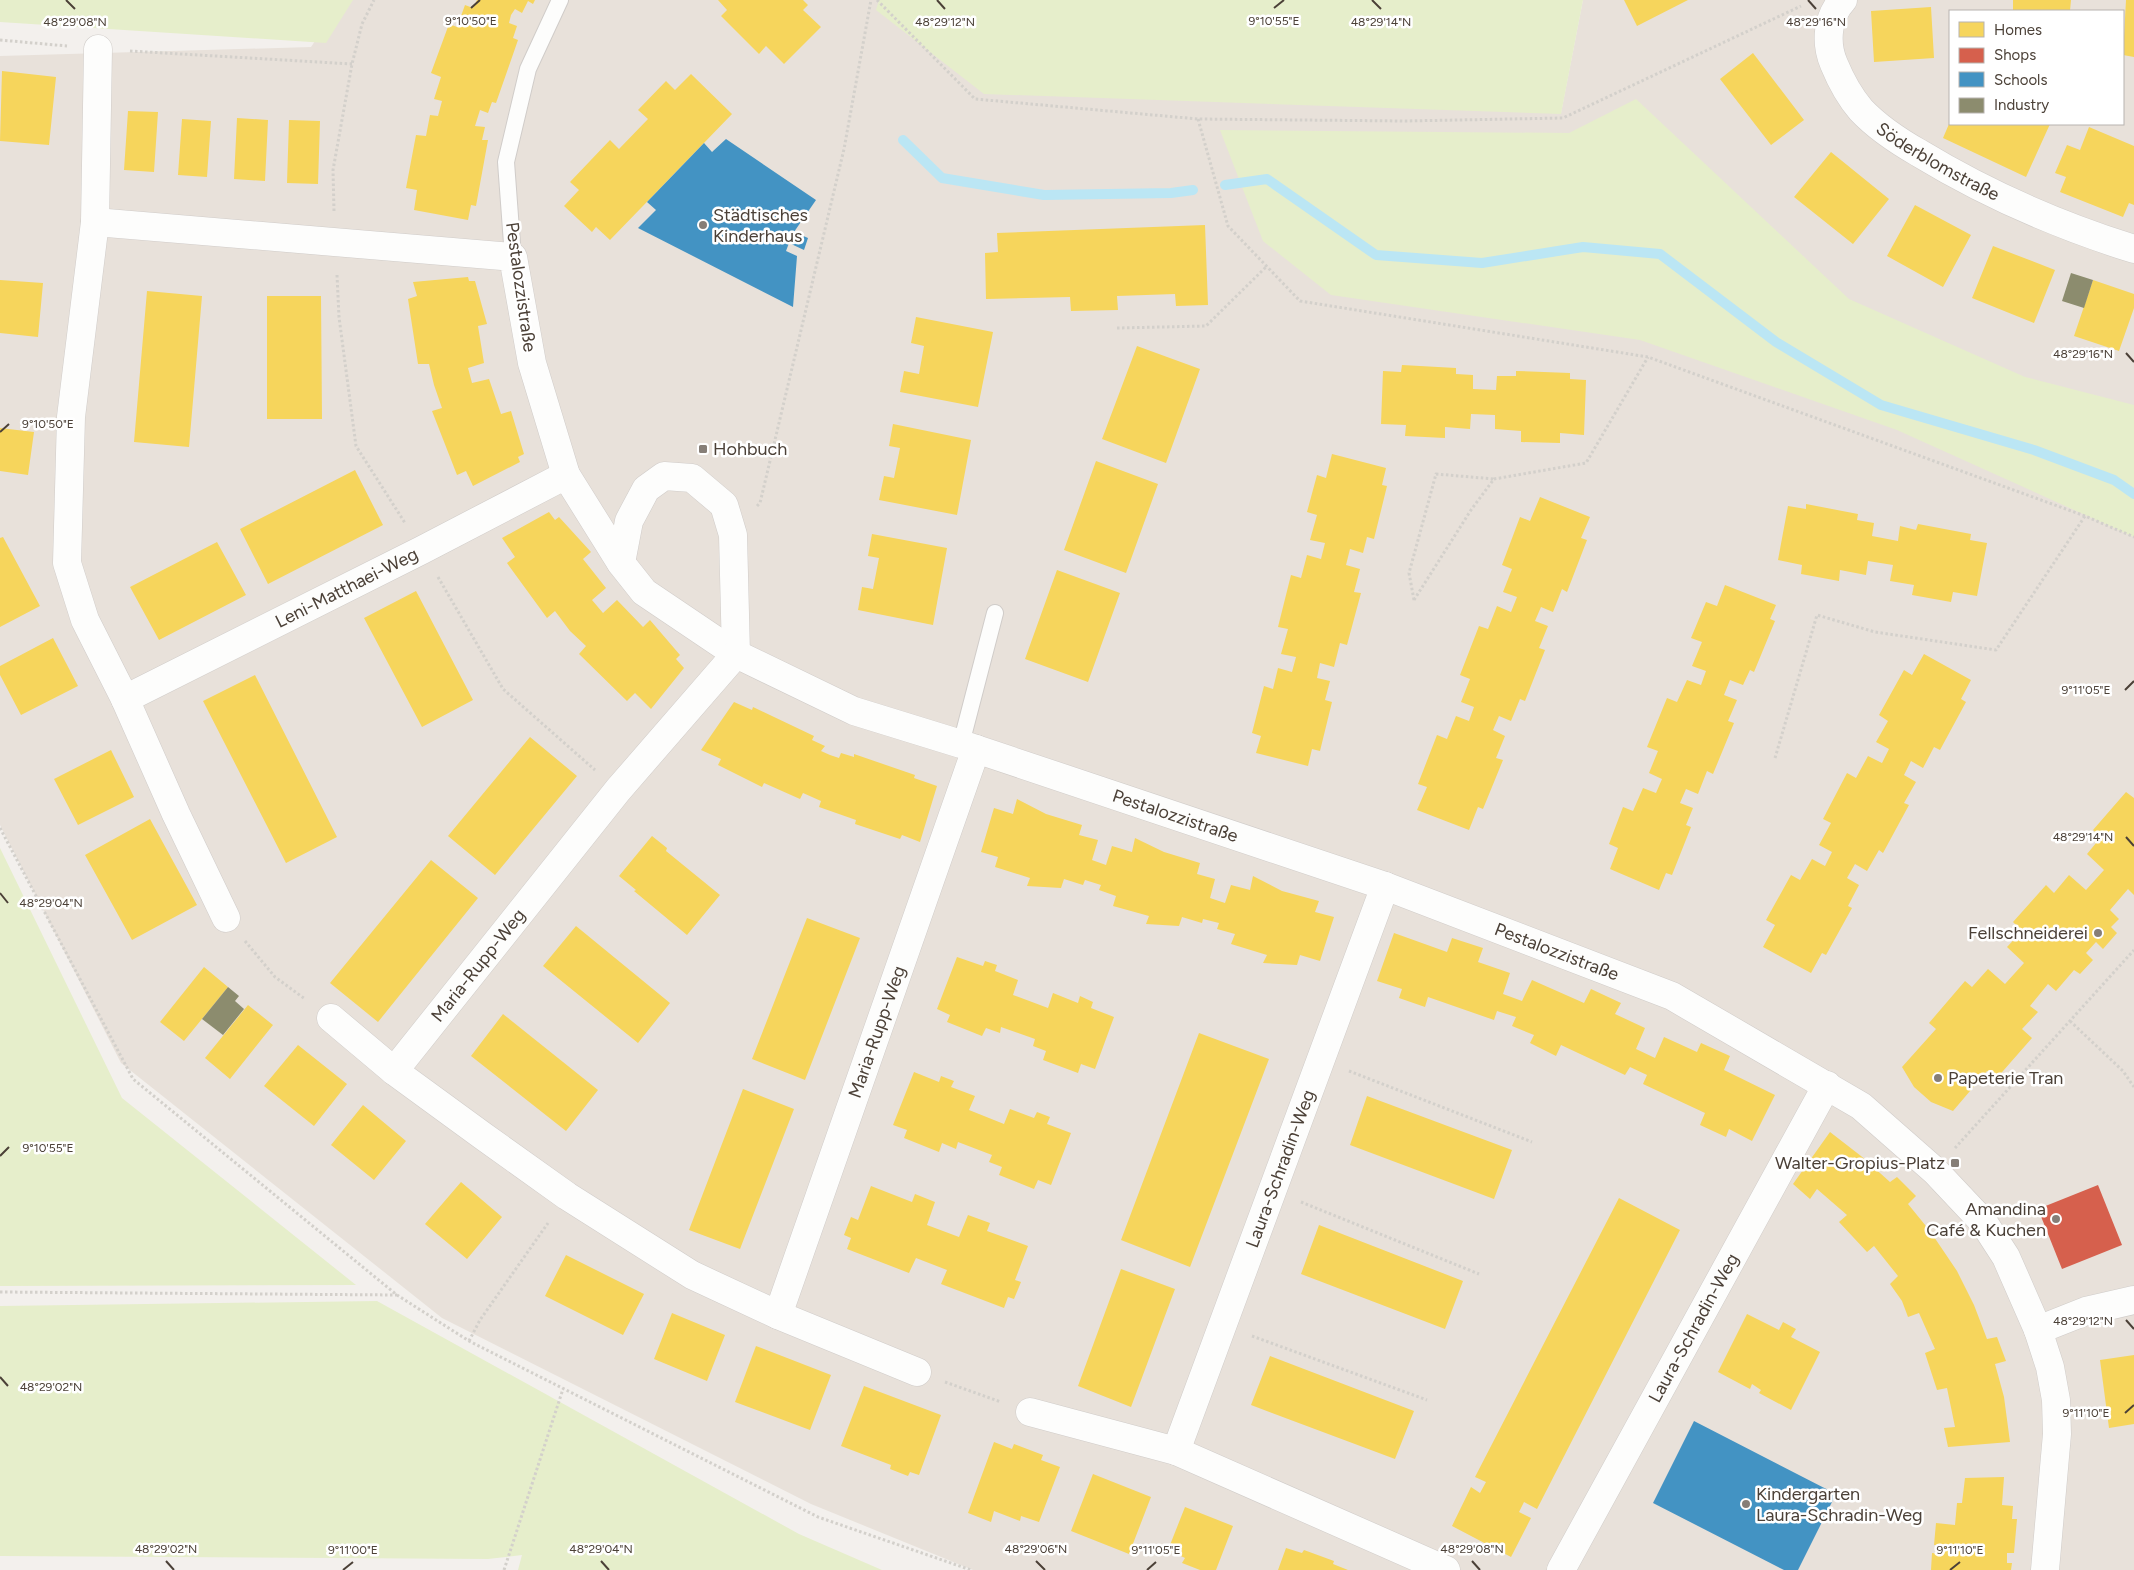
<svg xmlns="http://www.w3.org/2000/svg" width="2134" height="1570" font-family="Figtree,sans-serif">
	<rect width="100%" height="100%" fill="#f3f0ed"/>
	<path fill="#e8e1da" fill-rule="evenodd" d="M343 0H879L877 10 1561 113 1583 0H2134V1570H973L811 1504 442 1318 121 1063 0 825V56L311 47ZM1950 11H2123V124H1950Z"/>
	<path fill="#e6eecb" d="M0 0H353L326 43 0 22Z
		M879 0H1583L1561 114 984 94 876 10Z
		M1636 99 1849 299 2025 377 2134 405V537L1897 430 1640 340 1331 295 1263 241 1220 130 1569 133Z
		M0 848 122 1098 356 1285 0 1286Z
		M377 1301 799 1534 882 1570H518L522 1555 488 1559 0 1556V1306Z"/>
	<path fill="#f6d55c" d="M477 0H535L533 4 528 1 522 13 515 9 511 15 509 23 517 26 513 38 518 40 496 103 492 102 488 113 480 110 475 126 485 127 482 140H488L476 206 471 205 468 220 414 210 417 190 406 188 416 135 426 136 430 115 438 116 442 101 434 99 441 77 431 73 449 24 457 27 465 5 473 8Z
		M718 0H803L808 5 803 10 821 27 784 64 766 46 759 54 721 16 727 10Z
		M1624 0H1688L1637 26Z
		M2013 0H2071L2070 11H2013Z
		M2126 0H2134V57L2123 55Z
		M1931 7 1934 58 1874 62 1871 11Z
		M1753 53 1804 120 1771 145 1720 79Z
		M2 71 56 77 49 145 0 141Z
		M691 74 732 114 610 240 596 227 592 232 564 206 579 190 570 182 610 140 619 149 648 119 638 110 666 81 675 90Z
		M128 111 158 112 154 172 124 170Z
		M237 118 268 120 265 181 234 179Z
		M182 119 211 121 207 177 178 175Z
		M289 120 320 121 318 184 287 183Z
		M1949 124H2050L2026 177 1943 138Z
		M2089 127 2134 146V205L2129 203 2123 217 2060 192 2066 177 2055 173 2067 145 2080 150Z
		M1831 152 1889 199 1853 244 1794 197Z
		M1915 205 1971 235 1943 287 1887 256Z
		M1205 225 1208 305 1176 306 1175 294 1117 296 1118 310 1071 311 1070 297 986 299 985 253 998 252 997 233Z
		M1993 246 2055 270 2034 323 1972 298Z
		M468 277 469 281H475L487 324 478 326 484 363 468 368 472 383 489 379 501 414 511 411 524 454 518 457 520 462 473 486 466 471 457 475 432 411 442 408 434 385 429 364H418L408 299 417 296 413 282Z
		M0 280 43 283 38 337 0 333Z
		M2093 280 2134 294V308L2119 351 2074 336Z
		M147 291 202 296 189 447 134 442Z
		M267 296H321L322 419H267Z
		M916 317 993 332 978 407 900 392 904 371 919 374 924 346 911 343Z
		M1137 346 1200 369 1166 463 1102 439Z
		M1402 365 1456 368V374L1473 375V389L1496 390 1497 376H1516V371L1570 373V379L1586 380 1584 435 1560 433V443L1521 442V431L1495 429V415L1471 414 1470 429 1445 427V438L1405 436 1406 425 1381 424 1383 371 1401 372Z
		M893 424 971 440 957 515 879 500 884 476 894 478 900 448 889 446Z
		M0 428 34 432 28 475 0 471Z
		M1332 454 1386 468 1382 485 1387 486 1374 539 1367 537 1363 553 1350 549 1346 565 1360 569 1354 592 1361 593 1347 645 1340 643 1334 667 1320 663 1317 678 1330 681 1325 700 1332 702 1320 751 1312 749 1308 766 1256 753 1261 736 1252 733 1264 686 1273 689 1278 668 1292 672 1296 657 1281 654 1288 629 1278 627 1291 575 1301 578 1307 555 1321 559 1325 543 1310 540 1317 515 1307 512 1317 475 1326 478Z
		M1096 461 1158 484 1126 573 1064 550Z
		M355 470 383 525 268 584 240 529Z
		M1540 497 1590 517 1581 538 1587 540 1567 592 1562 589 1553 612 1541 607 1535 621 1548 626 1539 648 1545 650 1525 701 1520 699 1511 721 1499 716 1493 730 1505 736 1496 758 1503 760 1483 809 1478 807 1469 830 1417 810 1427 787 1418 784 1437 735 1447 739 1456 716 1469 721 1474 707 1461 702 1470 679 1460 675 1479 626 1488 629 1497 606 1511 612 1517 597 1503 592 1512 569 1502 565 1520 517 1530 521Z
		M1806 504 1858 514 1857 520 1874 523 1872 536 1898 541 1900 526 1916 530 1918 524 1971 534 1970 540 1987 543 1977 596 1953 592 1951 602 1912 595 1914 585 1890 581 1893 565 1868 561 1866 575 1840 570 1839 581 1801 574 1802 565 1778 560 1788 506 1806 509Z
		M549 512 555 520 559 517 591 552 583 559 606 588 592 600 603 613 617 600 643 627 650 620 680 655 676 659 684 668 651 709 635 693 627 701 579 654 586 646 570 631 555 611 547 618 507 563 515 557 502 538Z
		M872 534 947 548 933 625 858 610 862 587 873 589 879 558 868 556Z
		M3 537 40 606 0 627V538Z
		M217 542 246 595 159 640 130 587Z
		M1057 570 1120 593 1088 682 1025 659Z
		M1725 585 1776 605 1770 619 1775 621 1754 672 1750 670 1743 685 1730 680 1724 695 1737 700 1728 721 1734 723 1713 774 1707 771 1698 794 1686 789 1680 803 1693 808 1686 825 1691 827 1672 875 1666 873 1659 890 1610 869 1618 848 1609 844 1623 807 1633 811 1643 788 1656 793 1662 779 1649 773 1658 751 1647 747 1667 698 1677 702 1687 680 1701 685 1706 671 1692 666 1702 642 1691 638 1706 602 1717 606Z
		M416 591 473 700 422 727 364 618Z
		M53 638 78 686 21 715 0 675V666Z
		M1924 654 1971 680 1961 699 1966 702 1940 750 1934 747 1923 768 1911 761 1904 775 1916 782 1904 803 1909 805 1883 853 1879 850 1867 871 1855 864 1847 878 1859 885 1848 906 1852 908 1826 955 1822 953 1811 973 1763 947 1775 925 1766 920 1791 875 1800 880 1812 859 1825 866 1832 852 1819 845 1831 823 1823 819 1847 773 1856 778 1868 756 1882 763 1889 749 1876 742 1888 721 1879 715 1904 670 1912 675Z
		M255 675 337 837 286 863 203 701Z
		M734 702 752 710 753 707 814 736 812 740 825 746 821 751 830 755 839 758 841 753 854 757V754L915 775 914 778 937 786 920 842 902 835 900 839 855 824 856 820 819 807 821 801 803 793 800 799 764 783 762 787 718 765 721 759 701 750Z
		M530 737 577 776 495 875 448 836Z
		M111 750 134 797 78 825 54 779Z
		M2126 792 2134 798V895L2128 889 2110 910 2119 919 2111 927 2117 933 2103 949 2096 942 2086 953 2093 960 2080 974 2074 970 2056 991 2048 984 2030 1006 2038 1012 2022 1029 2032 1038 1996 1079 1987 1071 1953 1111 1931 1102 1914 1087 1902 1067 1936 1029 1929 1023 1965 981 1972 987 1988 969 2005 984 2024 963 2007 947 2022 931 2013 922 2046 885 2054 893 2069 875 2086 890 2104 870 2087 854 2101 837 2093 830Z
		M1017 799 1046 814 1082 825 1079 835 1098 840 1092 860 1106 865 1112 846 1132 852 1135 838 1164 852 1200 863 1197 874 1215 879 1210 898 1225 903 1231 885 1250 890 1253 876 1282 891 1319 901 1315 912 1334 917 1320 961 1300 955 1297 965 1263 963 1267 955 1231 944 1235 934 1217 929 1219 923 1203 919 1202 923 1182 917 1179 926 1146 924 1149 916 1113 906 1116 896 1099 890 1101 885 1085 880 1083 885 1064 879 1061 888 1027 886 1030 878 995 867 998 857 981 852 994 808 1013 814Z
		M150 819 197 905 132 940 85 855Z
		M652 836 667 848 666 851 720 895 687 935 634 891 636 890 619 876Z
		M431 860 478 898 378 1022 330 983Z
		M807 918 860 938 805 1080 752 1059Z
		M576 926 670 1003 638 1043 543 966Z
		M1394 933 1447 952 1452 938 1483 948 1478 962 1510 973 1503 994 1522 1001 1532 980 1584 1003 1591 989 1621 1003 1615 1014 1645 1028 1636 1049 1655 1058 1664 1037 1697 1052 1701 1043 1730 1056 1724 1070 1775 1095 1752 1141 1729 1129 1726 1137 1700 1125 1705 1113 1643 1084 1647 1075 1630 1067 1625 1075 1561 1045 1556 1056 1530 1043 1534 1035 1512 1026 1516 1017 1497 1011 1494 1020 1428 997 1425 1007 1399 998 1402 989 1377 981Z
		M957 957 983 966 985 961 997 965 995 971 1018 980 1013 995 1048 1008 1053 993 1078 1003 1080 996 1093 1002 1091 1008 1114 1017 1095 1069 1081 1064 1078 1073 1043 1060 1046 1051 1033 1046 1035 1039 1001 1027 1000 1033 986 1028 982 1036 947 1022 950 1015 937 1009Z
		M204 967 228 987 184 1041 160 1022Z
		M248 1005 273 1025 230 1079 205 1058Z
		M503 1014 598 1090 566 1131 471 1056Z
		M1199 1033 1269 1059 1190 1267 1121 1240Z
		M298 1045 347 1084 314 1126 264 1086Z
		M914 1072 939 1082 941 1076 954 1081 951 1087 975 1096 969 1110 1004 1124 1010 1109 1034 1118 1037 1112 1050 1117 1047 1124 1071 1133 1051 1185 1038 1180 1034 1189 999 1175 1002 1167 989 1162 992 1155 958 1142 956 1149 942 1143 939 1152 904 1138 907 1130 893 1125Z
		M743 1089 794 1109 740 1249 689 1230Z
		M1367 1096 1512 1150 1494 1199 1350 1145Z
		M363 1105 406 1141 374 1180 331 1145Z
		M1830 1132 1861 1156 1890 1182 1897 1177 1916 1196 1908 1204 1930 1231 1957 1271 1974 1305 1987 1339 1997 1337 2006 1361 1995 1364 2004 1397 2010 1442 1948 1447 1944 1428 1955 1427 1947 1388 1937 1390 1925 1353 1935 1349 1919 1313 1908 1317 1902 1301 1890 1284 1898 1276 1874 1246 1867 1252 1839 1222 1847 1215 1817 1189 1810 1199 1793 1184Z
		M461 1182 502 1217 467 1259 425 1224Z
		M871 1186 912 1202 915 1194 935 1202 927 1225 959 1237 968 1215 990 1223 987 1231 1028 1246 1015 1280 1021 1282 1014 1299 1008 1297 1004 1308 941 1284 947 1270 916 1258 909 1273 847 1249 851 1238 844 1235 851 1217 858 1220Z
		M1619 1198 1680 1230 1537 1509 1524 1502 1519 1512 1531 1518 1511 1557 1452 1526 1471 1487 1480 1493 1486 1482 1475 1477Z
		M1319 1225 1463 1281 1445 1329 1301 1274Z
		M566 1255 644 1294 623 1335 545 1296Z
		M1121 1269 1175 1289 1131 1407 1078 1386Z
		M672 1313 725 1335 707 1381 654 1359Z
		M1747 1314 1779 1330 1783 1322 1796 1329 1791 1337 1820 1352 1791 1410 1759 1393 1761 1390 1752 1384 1750 1389 1718 1372Z
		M756 1346 831 1375 810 1430 735 1402Z
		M2134 1355V1424L2109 1428 2100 1360Z
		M1270 1356 1414 1411 1395 1459 1251 1405Z
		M864 1386 941 1415 919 1475 910 1472 908 1476 890 1469 891 1465 841 1446Z
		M994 1442 1012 1449 1014 1444 1043 1455 1041 1460 1060 1467 1039 1522 1021 1516 1020 1521 994 1511 991 1522 968 1513Z
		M1093 1474 1151 1497 1129 1554 1071 1531Z
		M2004 1477 2002 1505 2013 1506 2012 1519H2017L2014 1553H2007V1563H2012L2011 1570H1931L1932 1553 1942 1554V1545H1934L1936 1523 1955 1525 1957 1503H1962L1965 1478Z
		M1185 1507 1233 1526 1216 1570H1200L1182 1563 1185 1558 1168 1550Z
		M1286 1548 1302 1553 1304 1550 1334 1561 1333 1564 1348 1570H1278Z"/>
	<path fill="#d6604d" d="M2098 1185 2122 1245 2062 1269 2038 1209Z"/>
	<path fill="#4393c3" d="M726 139 816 200 794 232 808 238 804 250 789 243 786 251 797 256 793 307 638 228 656 210 647 202 704 143 712 152Z
		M1694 1421 1836 1494 1798 1570H1784L1653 1503Z"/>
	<path fill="#8c8c6e" d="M2071 273 2093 280 2084 308 2062 301Z
		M228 987 239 996 235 1001 244 1009 223 1035 202 1019Z"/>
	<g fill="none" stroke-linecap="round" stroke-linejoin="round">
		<path stroke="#bbe6f4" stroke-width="10" d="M903 140 942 178 1044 195 1171 193 1193 190
			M1225 185 1267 179 1376 255 1482 263 1583 247 1660 254 1776 342 1881 405 2034 450 2114 480 2134 494"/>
		<g stroke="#d0ccc9" stroke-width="18">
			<path id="service" d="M513 257 506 162 528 69 560 0
				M961 744 995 613"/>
		</g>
		<g stroke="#d0ccc9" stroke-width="29">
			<g id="minor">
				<path id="s1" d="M1843 0C1827 17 1825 43 1834 64 1841 81 1849 96 1861 110 1878 128 1898 141 1919 153 1985 193 2060 226 2134 249"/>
				<path d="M98 49 95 222 71 417 67 563 85 620 125 699 176 814 226 918"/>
				<path id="s2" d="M95 222 513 257 532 363 566 475 621 563 644 592 736 654 854 711 961 744 1385 886 1672 996 1861 1106 1935 1171 1984 1223 2006 1257 2038 1330 2050 1367 2056 1400 2057 1434 2045 1570"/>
				<path d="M621 563 629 521 646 489 664 476 692 478 724 505 733 535 736 654"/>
				<path id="s3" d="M125 699 422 550 566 475"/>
				<path d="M331 1018 394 1071 483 1136 567 1196 692 1275 778 1315 917 1372"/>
				<path id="s4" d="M394 1071 618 790 736 654"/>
				<path id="s5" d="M778 1315 976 749"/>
				<path d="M2038 1330 2086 1311 2134 1300"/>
				<path d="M1030 1412 1176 1451 1446 1570"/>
				<path id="s6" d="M1176 1451 1385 886"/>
				<path id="s7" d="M1561 1570 1827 1085"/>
			</g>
		</g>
		<path stroke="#d3d0cb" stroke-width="3" stroke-dasharray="2.5 2.5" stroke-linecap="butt" d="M877 0 975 99 1198 119 1405 121 1563 118 1801 6
			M0 40 67 46
			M130 51 352 64
			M1198 119 1228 226 1300 301 1648 357 2085 516 2134 537
			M334 211 333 170 352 64 362 24 374 0
			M337 275 339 317 356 446 405 523
			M1117 328 1206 326 1267 266
			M757 506 760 503 844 149 871 0
			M438 577 503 689 595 770
			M1414 600 1471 510 1494 479 1586 463 1648 357
			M1414 600 1409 573 1436 474 1494 479
			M1775 758 1817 615 1875 632 1996 650 2085 516
			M0 828 133 1079 397 1295 469 1341 818 1517 971 1570
			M245 941 275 977 305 999
			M2070 1021 2123 1071 2134 1087
			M1349 1071 1532 1142
			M1955 1148 2134 950
			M1301 1202 1479 1274
			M0 1292 397 1295
			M1252 1336 1427 1400
			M469 1341 480 1320 548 1223
			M945 1382 1001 1402
			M504 1570 563 1389"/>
		<use href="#service" stroke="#fdfdfc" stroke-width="16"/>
		<use href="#minor" stroke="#fdfdfc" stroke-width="28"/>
	</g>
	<path fill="none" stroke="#4b4037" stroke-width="2" d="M66 0 75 9M937 0 945 9M1372 0 1381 9M1808 0 1816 9M471 8 480 0M1274 8 1284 0M2126 353 2134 362M0 432 9 424M2125 690 2134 681M2126 837 2134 846M0 893 8 903M0 1156 9 1147M2126 1320 2134 1329M0 1377 8 1386M2125 1413 2134 1405M166 1561 174 1570M601 1561 609 1570M1036 1561 1045 1570M1472 1561 1480 1570M343 1570 353 1562M1147 1570 1156 1562M1950 1570 1960 1562"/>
	<g fill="#867e77" stroke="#fff" stroke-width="2">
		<circle cx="703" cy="225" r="5"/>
		<rect x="698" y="444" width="10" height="10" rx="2.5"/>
		<circle cx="2098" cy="933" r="5"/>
		<circle cx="1938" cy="1078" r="5"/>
		<rect x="1950" y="1158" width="10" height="10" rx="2.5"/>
		<circle cx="2056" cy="1219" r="5"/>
		<circle cx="1746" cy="1504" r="5"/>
	</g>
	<g text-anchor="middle" stroke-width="5" stroke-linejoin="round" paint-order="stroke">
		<g font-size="18" fill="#4b4037" stroke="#fff">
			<text dy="6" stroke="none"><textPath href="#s1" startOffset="215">Söderblomstraße</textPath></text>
			<text transform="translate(521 287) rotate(82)" y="6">Pestalozzistraße</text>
			<text dy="6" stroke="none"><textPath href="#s3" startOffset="248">Leni-Matthaei-Weg</textPath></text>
			<text dy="6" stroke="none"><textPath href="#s2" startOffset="1365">Pestalozzistraße</textPath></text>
			<text dy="6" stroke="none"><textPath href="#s2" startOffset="1770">Pestalozzistraße</textPath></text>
			<text dy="6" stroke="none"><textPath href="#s4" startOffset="135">Maria-Rupp-Weg</textPath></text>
			<text dy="6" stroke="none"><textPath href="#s5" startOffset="300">Maria-Rupp-Weg</textPath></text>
			<text dy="6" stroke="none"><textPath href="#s6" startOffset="301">Laura-Schradin-Weg</textPath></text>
			<text dy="6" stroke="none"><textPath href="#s7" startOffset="276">Laura-Schradin-Weg</textPath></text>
		</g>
		<g font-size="18" fill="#4b4037" stroke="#fff" text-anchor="start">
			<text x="713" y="221">Städtisches<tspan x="713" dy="21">Kinderhaus</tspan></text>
			<text x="713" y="455">Hohbuch</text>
			<text x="2088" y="939" text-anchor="end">Fellschneiderei</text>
			<text x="1948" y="1084">Papeterie Tran</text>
			<text x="1945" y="1169" text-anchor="end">Walter-Gropius-Platz</text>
			<text x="2046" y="1215" text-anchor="end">Amandina<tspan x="2046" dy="21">Café &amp; Kuchen</tspan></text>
			<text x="1756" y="1500">Kindergarten<tspan x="1756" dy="21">Laura-Schradin-Weg</tspan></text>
		</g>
	</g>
	<g font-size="12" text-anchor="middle" fill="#4b4037" stroke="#fff" stroke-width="5" stroke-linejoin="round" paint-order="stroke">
		<text x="1274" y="25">9°10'55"E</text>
		<text x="471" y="25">9°10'50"E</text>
		<text x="75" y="26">48°29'08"N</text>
		<text x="945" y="26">48°29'12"N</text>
		<text x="1381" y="26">48°29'14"N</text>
		<text x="1816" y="26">48°29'16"N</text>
		<text x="2083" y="358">48°29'16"N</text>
		<text x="48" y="428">9°10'50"E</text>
		<text x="2086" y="694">9°11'05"E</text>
		<text x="2083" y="841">48°29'14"N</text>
		<text x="51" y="907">48°29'04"N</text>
		<text x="48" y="1152">9°10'55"E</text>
		<text x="2083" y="1325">48°29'12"N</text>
		<text x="51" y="1391">48°29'02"N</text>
		<text x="2086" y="1417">9°11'10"E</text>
		<text x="166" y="1553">48°29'02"N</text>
		<text x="601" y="1553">48°29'04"N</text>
		<text x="1036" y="1553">48°29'06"N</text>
		<text x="1472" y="1553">48°29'08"N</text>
		<text x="353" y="1554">9°11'00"E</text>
		<text x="1156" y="1554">9°11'05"E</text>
		<text x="1960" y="1554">9°11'10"E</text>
	</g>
	<rect x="1949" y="10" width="175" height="115" fill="#ffffff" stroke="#b7b3af"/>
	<rect x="1959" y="22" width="25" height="15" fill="#f6d55c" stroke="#b7b3af"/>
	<text x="1994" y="35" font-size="15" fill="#4b4037">Homes</text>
	<rect x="1959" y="48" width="25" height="15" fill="#d6604d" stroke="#b7b3af"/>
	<text x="1994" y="60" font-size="15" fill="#4b4037">Shops</text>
	<rect x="1959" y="72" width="25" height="15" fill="#4393c3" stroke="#b7b3af"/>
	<text x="1994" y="85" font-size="15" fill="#4b4037">Schools</text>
	<rect x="1959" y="98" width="25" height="15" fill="#8c8c6e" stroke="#b7b3af"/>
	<text x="1994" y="110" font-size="15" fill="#4b4037">Industry</text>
</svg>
